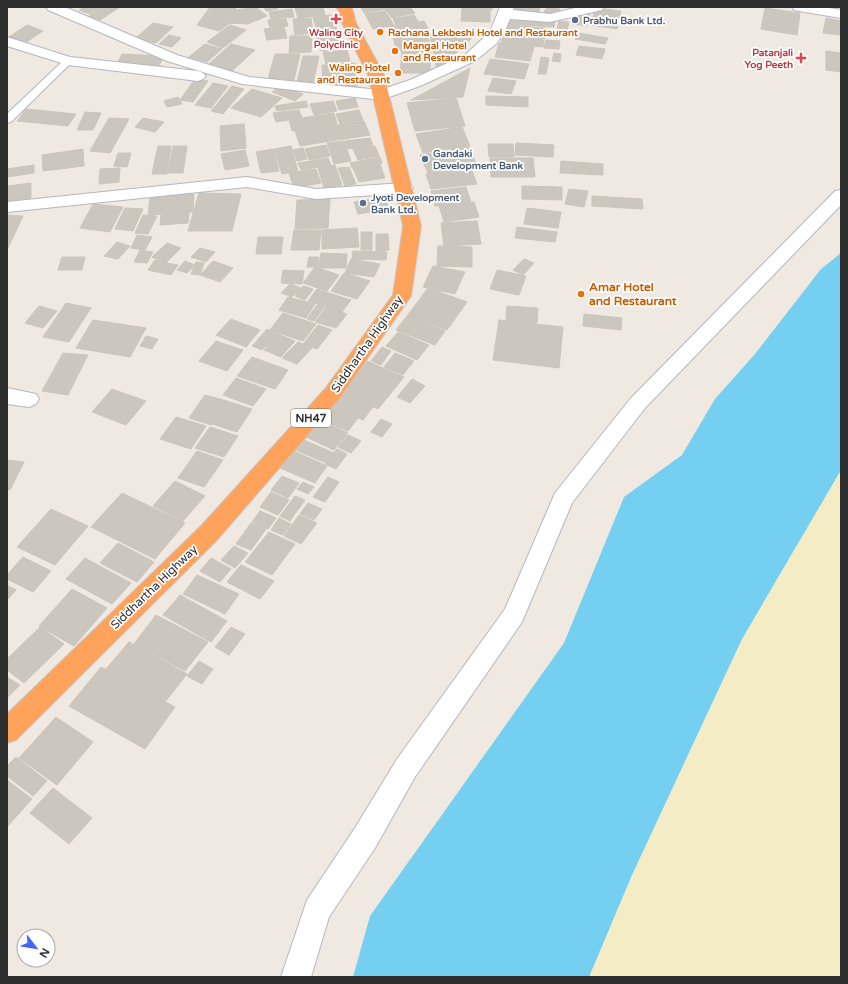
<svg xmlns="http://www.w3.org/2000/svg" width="848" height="984" font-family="'Varela Round',sans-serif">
	<rect width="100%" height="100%" fill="#efe9e1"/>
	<path fill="#f3ecc5" d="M841 470V977H589L632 875 742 639Z"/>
	<path fill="#75cff0" d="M841 253V470L742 639 632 875 589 977H353L370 916 564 643 624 497 682 455 715 399 755 354 821 269Z"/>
	<path fill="#cbc7bf" stroke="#cbc5ba" d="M84 7H101L90 14 79 10Z
		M103 7H120L100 20 89 16Z
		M210 7H235L236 10 256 7 267 16 248 24 230 23 219 31 197 25Z
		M264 7H277L278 9 266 11Z
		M323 7 325 15 298 18 295 8Z
		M361 7H385L386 9 364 13Z
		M397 7H410L415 13 392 18 385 9Z
		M462 7H492V10L462 9Z
		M511 7H540L538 16 509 13Z
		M547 7 560 9 556 16 543 14Z
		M596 8 621 11 617 29 590 25Z
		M765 8 800 13 797 35 761 29Z
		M292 9 294 17 271 19 269 12Z
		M462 9 490 10V22L461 21Z
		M385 11 394 25 373 29 365 14Z
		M576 12 590 14 587 26 573 24Z
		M331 15 334 26 316 28 313 17Z
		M414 15 418 21 396 25 393 19Z
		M509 16 555 19 554 27 508 24Z
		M311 18 313 33 295 35 293 19Z
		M826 18 841 21V35L823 33Z
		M286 19 288 26 270 28 268 20Z
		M424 21 428 28 391 34 387 27Z
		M559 21 569 22 567 31 557 30Z
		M153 23 173 27 156 43 136 38Z
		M27 25 43 31 25 43 9 37Z
		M230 25 246 30 223 48 207 42Z
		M508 25 546 28 545 39 506 36Z
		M284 27 287 38 267 40 264 29Z
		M336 27 338 33 318 36 316 30Z
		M425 31 432 48 397 51 392 34Z
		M578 33 608 38 605 44 575 39Z
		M169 35 181 38 172 47 159 44Z
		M339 35 342 48 321 51 317 37Z
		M430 35 474 36 437 71Z
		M290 36H312L311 52 289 53Z
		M503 36 544 40 543 47 501 43Z
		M546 40 560 41 559 49 544 48Z
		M499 43 534 47 530 61 495 57Z
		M205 44 222 49 207 62 189 57Z
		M231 44 255 50 232 71 209 64Z
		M579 46 605 49 602 59 576 55Z
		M347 50 350 61 326 64 323 52Z
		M402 51 431 52 430 73H400Z
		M826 51 841 53V72L826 70Z
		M554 53 561 54 560 62 552 61Z
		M122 54 164 56 158 68 116 66Z
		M275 54H300L294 80 268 79Z
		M303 56H319L313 84 297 83Z
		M541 57 549 58 546 74H538Z
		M490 59 529 64 524 79 484 74Z
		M355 63 358 86 323 89 322 65Z
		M470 68 463 97 411 100Z
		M493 78 516 81 511 94 488 91Z
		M195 79 208 81 193 102 180 100Z
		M213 83 228 86 211 108 195 105Z
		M232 86 244 89 223 114 211 111Z
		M280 86 303 94 295 101 272 92Z
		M252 89 282 98 261 117 231 108Z
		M486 96 528 97V107L486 105Z
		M178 97 182 104 167 107 164 101Z
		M355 98 358 107 339 110 336 101Z
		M456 98 465 126 415 131 407 103Z
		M306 101 308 107 277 111 275 106Z
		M333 101 337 111 314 115 310 104Z
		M26 109 76 114 68 126 17 121Z
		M299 110 302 118 276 122 273 113Z
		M359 110 363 120 340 124 336 114Z
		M85 112 101 113 93 130H77Z
		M334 113 337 124 292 131 289 120Z
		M109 118 129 119 110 153 90 151Z
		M143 118 164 122 155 132 135 127Z
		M364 121 370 135 338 140 332 126Z
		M244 124 246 148 221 151 220 126Z
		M331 125 337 140 300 146 295 131Z
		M462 127 470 146 423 153 416 134Z
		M370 138 373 145 348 149 345 141Z
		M344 141 351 161 334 164 327 143Z
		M516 143 554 145 553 157 515 155Z
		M488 144H513L514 157H489Z
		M326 145 330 156 309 160 305 149Z
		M158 146H171L167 174H152Z
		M173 146H187L183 173H168Z
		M291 146 298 171 282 174 274 149Z
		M375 146 379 156 358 160 353 149Z
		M468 147 477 165 428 173 420 155Z
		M303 148 307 159 297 161 293 150Z
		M83 149 84 166 43 171 42 155Z
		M273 149 279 171 261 173 256 152Z
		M245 150 249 166 225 170 221 154Z
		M118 153H131L127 167 114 166Z
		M380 157 382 163 352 168 350 163Z
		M328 158 331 165 301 170 298 163Z
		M490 158H533L535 177H491Z
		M561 161 603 164V175L560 173Z
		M380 164 385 178 359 182 353 168Z
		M34 165V173L7 177V169Z
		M335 165 342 185 324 188 318 168Z
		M349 167 356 184 345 186 338 168Z
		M120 168 119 182 99 184 100 169Z
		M471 168 477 184 431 189 426 174Z
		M316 169 321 183 294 188 289 173Z
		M31 183V198L7 201 8 186Z
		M522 186 562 187V200L522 199Z
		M466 187 471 202 435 206 431 191Z
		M569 189 588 191 584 207 565 204Z
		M199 193 241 194 232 231H188Z
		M194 194 193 212 148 215 150 197Z
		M592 196 642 199 643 209 592 206Z
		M385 197 389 209 358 214 354 202Z
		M330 199 328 228 295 229 297 200Z
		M474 202 479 217 444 222 439 206Z
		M93 204 123 207 110 232 80 228Z
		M125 208 143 209 133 231 115 229Z
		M527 208 561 212 558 228 524 224Z
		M189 213 188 223 160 225 161 215Z
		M7 215 23 216 7 250Z
		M143 215 157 216 148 234 135 233Z
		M477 221 481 244 444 246 441 223Z
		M517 227 557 232 555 242 515 238Z
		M357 228 359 247 322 249V230Z
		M294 230H321L319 250H291Z
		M361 232H372V250H361Z
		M376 234H388L389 250 376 251Z
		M137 235 152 237 145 250 131 248Z
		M258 237H283L281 254H256Z
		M117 242 130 246 118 259 104 256Z
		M167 243 181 248 166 263 152 257Z
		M438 246 472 247V267L437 266Z
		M200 248 215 252 206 262 191 257Z
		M140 250 153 252 147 263 134 262Z
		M353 251 387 252 386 260 352 259Z
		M321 253 347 254 346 268H319Z
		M62 257H85L82 270H58Z
		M309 257H319L318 267H307Z
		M351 259 380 264 374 277 345 273Z
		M524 259 534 263 523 275 513 270Z
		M155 260 166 263 178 265 171 275 148 270Z
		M185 261 195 265 187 273 177 270Z
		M213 261 233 268 220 282 200 275Z
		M196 262 204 263 200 275 191 274Z
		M433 266 465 272 455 294 423 287Z
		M315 267 339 275 327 291 303 283Z
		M283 270 304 271 302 284 281 283Z
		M497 270 526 276 519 295 490 289Z
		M344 273 370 281 357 299 331 291Z
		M290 284 301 288 292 297 281 293Z
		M303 286 313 289 305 300 295 296Z
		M428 288 467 302 447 330 407 316Z
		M317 289 351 300 342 312 308 301Z
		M288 297 315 304 306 318 279 310Z
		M66 303 91 308 69 342 43 337Z
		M317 305 324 307 314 321 307 319Z
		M39 306 57 311 43 328 25 323Z
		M507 306 538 308 537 323 506 321Z
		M326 307 347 314 336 328 315 322Z
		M283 313 316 324 303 341 270 330Z
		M584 314 622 318 621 330 583 326Z
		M407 316 445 331 435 345 396 330Z
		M231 319 260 330 246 347 216 335Z
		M93 320 146 328 130 357 76 348Z
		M499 320 563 327 559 368 493 360Z
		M318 325 332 330 317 349 303 344Z
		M267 329 278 334 262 350 252 346Z
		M398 332 429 345 417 360 386 346Z
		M278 334 295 341 281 357 264 350Z
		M146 336 158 339 152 349 140 346Z
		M216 341 243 350 227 371 199 361Z
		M298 342 312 348 297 364 282 358Z
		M382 347 391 351 381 365 371 361Z
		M63 353 88 355 68 395 42 391Z
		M395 353 414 361 403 375 384 367Z
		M252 357 288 370 275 389 237 376Z
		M367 361 404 377 378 409 341 392Z
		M236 378 266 389 253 406 223 395Z
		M412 379 425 386 410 403 397 397Z
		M112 389 146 401 126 425 92 412Z
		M343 394 373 407 363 420 332 406Z
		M205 395 227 401 211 425 189 418Z
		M227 401 252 409 237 432 212 424Z
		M329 406 358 418 348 431 319 419Z
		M176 417 206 426 191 449 160 439Z
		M318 419 348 433 334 450 304 436Z
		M381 419 392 424 382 437 371 432Z
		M210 427 238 436 224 457 195 448Z
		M348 435 361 441 351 453 338 447Z
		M304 440 334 453 326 463 296 450Z
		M337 449 347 454 336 469 325 464Z
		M197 451 223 460 204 487 178 478Z
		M294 451 327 466 315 483 280 468Z
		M7 460 24 462 10 490 7 489Z
		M282 476 299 483 288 498 271 490Z
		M328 477 339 482 325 502 313 497Z
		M175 481 205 496 183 521 153 506Z
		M303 482 314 487 308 494 297 489Z
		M271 492 289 500 278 515 260 507Z
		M122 493 185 523 155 559 91 527Z
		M295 496 305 500 290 521 280 516Z
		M308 503 322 509 314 520 300 514Z
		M51 509 88 526 55 565 17 547Z
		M260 511 276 518 268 529 252 522Z
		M299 515 317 523 301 544 284 536Z
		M279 518 291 524 283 535 271 530Z
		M251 523 266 529 251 550 236 544Z
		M269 532 295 544 272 575 245 562Z
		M118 543 154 562 137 582 100 563Z
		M234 546 248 553 235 568 221 560Z
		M23 557 51 571 33 592 7 579V575Z
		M85 558 131 583 112 604 66 579Z
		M211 558 231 569 220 582 200 571Z
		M241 565 274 581 260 599 227 582Z
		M197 575 239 594 225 614 183 594Z
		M7 585 16 590 7 600Z
		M72 589 107 608 74 646 39 626Z
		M180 595 227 621 211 642 163 615Z
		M156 615 208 642 185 671 134 644Z
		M40 627 64 644 24 683 7 670V659Z
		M231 627 245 634 229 655 215 647Z
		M129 642 187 674 165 702 106 669Z
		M199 661 213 669 202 684 187 676Z
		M101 667 175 707 145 749 69 706Z
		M7 677 20 685 7 698Z
		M56 717 93 742 57 785 19 758Z
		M16 757 47 781 33 796 7 776V766Z
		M7 780 32 799 7 827Z
		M53 788 92 818 69 844 30 813Z"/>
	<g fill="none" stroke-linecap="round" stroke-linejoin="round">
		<g stroke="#b4b7c1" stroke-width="2">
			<path id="lane" d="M68 58 73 61 71 63 11 122 7 123V114L65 59Z"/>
		</g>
		<g stroke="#b4b7c1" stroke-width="2">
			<path id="street" d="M46 7H65L177 55 249 77 380 90 410 80 465 55 490 32 500 7H514L513 10 550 14 579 7H604L602 10 550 22 510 19 504 33 496 44 475 61 420 86 381 100 242 84 167 61 48 10Z
				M792 7H824L841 10V18L799 11 794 10Z
				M7 37 70 57 198 71 203 73 206 76 203 79 198 81 68 65 7 46Z
				M247 177 316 189 404 183 410 184 413 188 410 192 404 193 316 199 247 187 7 212V202Z
				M841 190V205L645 408 572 503 522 622 415 777 375 848 329 917 311 977H281L307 900 355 828 397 759 505 609 555 493 631 398 835 191Z
				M7 388 36 394 39 399 36 404 29 407 7 404Z"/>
		</g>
		<g stroke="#c9c9c9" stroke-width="2">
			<path id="highway" d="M336 7 352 8 356 23 384 75 421 226 411 296 339 399 217 540 16 740 7 743V714L201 526 325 389 393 295 403 226 368 75 342 23 340 12Z"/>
		</g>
		<use href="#lane" fill="#fff" fill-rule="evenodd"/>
		<use href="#street" fill="#fff" fill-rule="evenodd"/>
		<use href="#highway" fill="#ffa35c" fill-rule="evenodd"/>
	</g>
	<g fill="#e0444e" stroke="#fff" stroke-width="1.5">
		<path d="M334 13h4v4h4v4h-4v4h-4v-4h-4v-4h4z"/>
		<path d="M799 52h4v4h4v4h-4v4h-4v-4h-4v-4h4z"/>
	</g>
	<g fill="#5c6f8a" stroke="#fff" stroke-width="1.5">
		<circle cx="575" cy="20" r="4"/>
		<circle cx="425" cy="159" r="4"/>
		<circle cx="363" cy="203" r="4"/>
	</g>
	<g fill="#e8710a" stroke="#fff" stroke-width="1.5">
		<circle cx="380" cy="32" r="4"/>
		<circle cx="395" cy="51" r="4"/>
		<circle cx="398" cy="73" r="4"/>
		<circle cx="581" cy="294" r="4"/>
	</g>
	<g text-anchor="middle" stroke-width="3.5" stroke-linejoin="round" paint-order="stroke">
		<g font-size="10" font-weight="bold" fill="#4e5e75" stroke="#fff" text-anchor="start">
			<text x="583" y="24">Prabhu Bank Ltd.</text>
			<text x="433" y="157">Gandaki<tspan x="433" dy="12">Development Bank</tspan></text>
			<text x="371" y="201">Jyoti Development<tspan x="371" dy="12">Bank Ltd.</tspan></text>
		</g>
		<g font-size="10" font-weight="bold" fill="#be3a42" stroke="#fff">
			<text x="336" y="36">Waling City<tspan x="336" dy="12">Polyclinic</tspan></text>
			<text x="793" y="56" text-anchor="end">Patanjali<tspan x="793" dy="12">Yog Peeth</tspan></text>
		</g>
		<g font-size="10" font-weight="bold" fill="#c56008" stroke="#fff" text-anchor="start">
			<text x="388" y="36">Rachana Lekbeshi Hotel and Restaurant</text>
			<text x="403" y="49">Mangal Hotel<tspan x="403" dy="12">and Restaurant</tspan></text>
			<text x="390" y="71" text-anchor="end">Waling Hotel<tspan x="390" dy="12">and Restaurant</tspan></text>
		</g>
		<rect fill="#fff" stroke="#6d6d6d" stroke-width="1" x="291" y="409" width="40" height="18" rx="3"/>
		<g font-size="11" font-weight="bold" fill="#2e2e2e">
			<text x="311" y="422">NH47</text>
		</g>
		<g font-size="12" font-weight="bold" fill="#c56008" stroke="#fff" text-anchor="start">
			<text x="589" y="291">Amar Hotel<tspan x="589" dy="14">and Restaurant</tspan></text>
		</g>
		<g font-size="12" fill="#2e2e2e" stroke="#fff">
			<text transform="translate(367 344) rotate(-55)" y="4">Siddhartha Highway</text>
			<text transform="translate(154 587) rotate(-44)" y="4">Siddhartha Highway</text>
		</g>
	</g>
	<rect width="848" height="984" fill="none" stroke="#2e2e2e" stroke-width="16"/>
	<g transform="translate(36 948) rotate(121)"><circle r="19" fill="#ffffff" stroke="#ababab"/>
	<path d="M0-3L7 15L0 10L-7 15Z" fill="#4264fb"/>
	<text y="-6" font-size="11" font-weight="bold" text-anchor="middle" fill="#2e2e2e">N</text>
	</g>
</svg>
